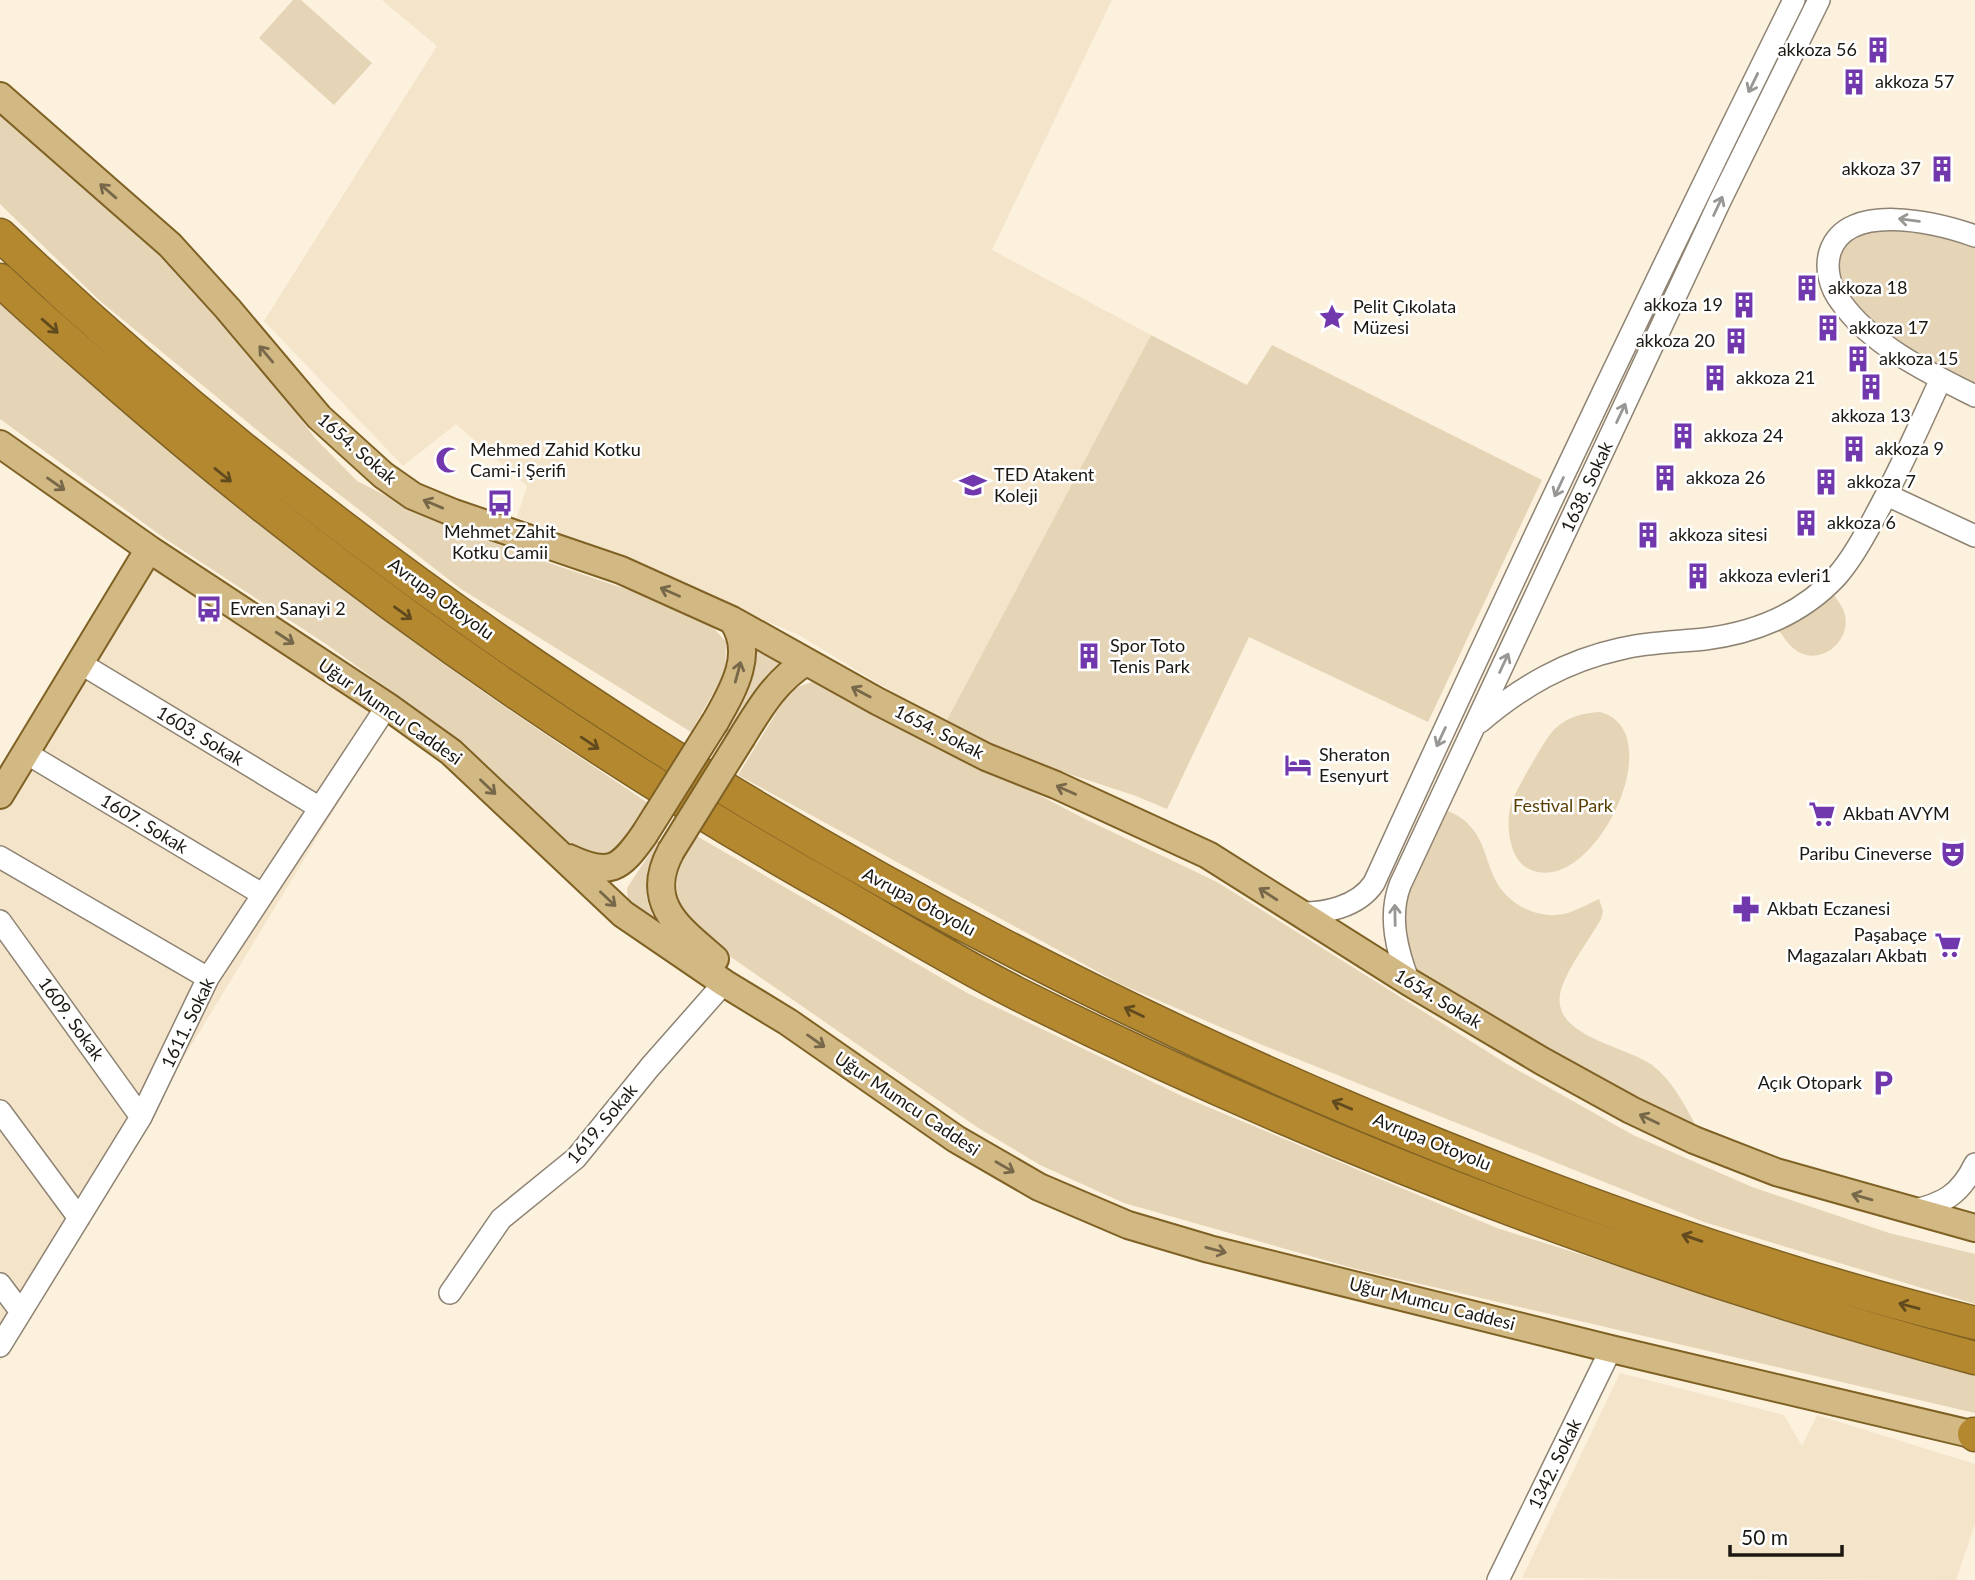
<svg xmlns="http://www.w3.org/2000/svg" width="1975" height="1580" font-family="Lato,sans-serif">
	<rect width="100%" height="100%" fill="#fcf1dd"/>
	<path fill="#f3e4ca" d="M382 0H1112L992 250 1151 335 945 724 799 635 517 517 527 486 456 424 403 466 264 321 437 46Z
		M150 565 388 721 0 1361V806Z
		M1620 1373 1784 1415 1802 1446 1817 1415 1975 1464V1524L1956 1580 1522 1578Z"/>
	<path fill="#e5d4b6" d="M293 0H301L372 63 334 105 259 38Z
		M0 110 150 243 259 364 315 438 357 481 423 515 520 553 646 596 710 624 726 642 725 672 691 732 461 589 268 439 100 301 0 204Z
		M1857 225 1975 236V396L1851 315 1829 257Z
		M0 296C139 426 281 544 434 657 504 708 577 755 648 803L630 843 607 860 576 849 449 733 326 644 167 540 0 419Z
		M1151 335 1247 385 1272 345 1542 480 1428 722 1249 637 1167 809 1136 796 1002 752 945 724Z
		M1834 595C1838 601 1843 607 1845 615 1851 643 1818 668 1794 649 1788 644 1784 637 1779 631Z
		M755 643 784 659 765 684 730 742 722 735C740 703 756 681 755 643Z
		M818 680 1085 819 1217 882 1507 1064 1633 1135 1752 1187 1889 1233 1975 1254V1304L1704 1222 1260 1044 1120 984 738 775 791 689Z
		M1600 712C1674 731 1592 900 1529 869 1508 859 1505 821 1512 801 1517 789 1544 741 1552 732 1565 717 1583 713 1600 712Z
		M1437 807C1449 811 1462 816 1470 826 1483 839 1486 859 1493 875 1504 902 1535 920 1564 914 1576 911 1588 904 1599 899L1603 911 1601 919C1589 940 1568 967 1561 990 1548 1036 1624 1045 1652 1065 1672 1080 1684 1104 1696 1126L1658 1113 1402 963 1395 925Z
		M695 835 969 994 1184 1097 1497 1228 1859 1342 1975 1370V1413L1356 1269 1124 1203 1040 1165 977 1127 712 944 673 904 675 865Z
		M658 841 665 846C643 883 638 893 662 931L628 901 627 888Z"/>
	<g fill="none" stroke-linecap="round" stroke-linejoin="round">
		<g stroke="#8e8372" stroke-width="24">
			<path id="minor" d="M1975 236C1938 223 1847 200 1830 252 1825 269 1830 288 1841 302 1871 345 1929 373 1975 396
				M1887 495 1975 536
				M80 663 320 808
				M1480 722C1522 686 1566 661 1620 649 1648 642 1676 642 1705 639 1754 633 1802 614 1837 576 1852 559 1863 539 1874 518 1899 473 1919 426 1941 379
				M26 753 262 894
				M0 857 208 978
				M1297 913C1324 914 1358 907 1374 883 1509 587 1649 292 1794 0
				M0 921 141 1117
				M1409 982C1397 951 1388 917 1400 885L1720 201 1819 0
				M0 1111 79 1218
				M1911 1211C1943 1204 1960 1195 1975 1164
				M0 1284 21 1312
				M450 1293 501 1219 576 1158 650 1067 724 983
				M0 1346 141 1117 208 978 387 706
				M1498 1580 1611 1349"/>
		</g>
		<g stroke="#7f6124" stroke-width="30">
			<path id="major" d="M0 96 170 245 228 309 319 417 383 475 413 496 454 513 621 570 732 620 877 701 986 757 1056 785 1208 855 1409 982 1542 1061 1631 1110 1694 1140 1776 1172 1975 1228
				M0 444 149 549 387 706 451 752 623 914 724 983 788 1022 956 1139 1039 1187 1128 1225 1209 1249 1611 1349 1975 1435
				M715 722C732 692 756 653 732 620
				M742 737C760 708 776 680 806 662
				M0 795 149 549
				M671 851C643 903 679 928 715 959
				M569 858C610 877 620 869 644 835"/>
		</g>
		<g stroke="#7f6124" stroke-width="35">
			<path id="highway" d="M0 235C396 612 865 905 1369 1117 1565 1199 1768 1272 1975 1323
				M0 280C39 317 79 351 119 386 341 579 581 748 837 892 896 926 955 962 1016 993 1323 1147 1643 1269 1975 1358
				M1974 1434 1975 1435"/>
		</g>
		<use href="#minor" stroke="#fff" stroke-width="21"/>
		<use href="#major" stroke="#d2b882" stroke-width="26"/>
		<use href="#highway" stroke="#b4882f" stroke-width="32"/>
		<g stroke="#7f6124" stroke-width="30" stroke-linecap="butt">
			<path id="major-bridge" d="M644 835 715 722
				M671 851 742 737"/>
		</g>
		<use href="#major-bridge" stroke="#d2b882" stroke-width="26"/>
	</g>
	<defs><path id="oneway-shaft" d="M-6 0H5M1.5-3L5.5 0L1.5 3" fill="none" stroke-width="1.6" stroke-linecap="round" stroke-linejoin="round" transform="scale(1.75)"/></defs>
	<g stroke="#999794">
		<use href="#oneway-shaft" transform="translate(1753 83) rotate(116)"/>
		<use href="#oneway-shaft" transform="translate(1718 206) rotate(-65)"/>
		<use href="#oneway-shaft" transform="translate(1909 220) rotate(-173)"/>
		<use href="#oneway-shaft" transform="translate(1621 413) rotate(-65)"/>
		<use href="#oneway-shaft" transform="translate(1559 487) rotate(115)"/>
		<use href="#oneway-shaft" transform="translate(1504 663) rotate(-65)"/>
		<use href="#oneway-shaft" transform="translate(1441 737) rotate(115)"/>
		<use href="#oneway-shaft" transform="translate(1395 915) rotate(-91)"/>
	</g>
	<g stroke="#77684a">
		<use href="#oneway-shaft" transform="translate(108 191) rotate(-139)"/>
		<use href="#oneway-shaft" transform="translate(266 354) rotate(-130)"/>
		<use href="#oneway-shaft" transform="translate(56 484) rotate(35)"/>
		<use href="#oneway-shaft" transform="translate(433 504) rotate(-157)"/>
		<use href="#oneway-shaft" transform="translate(670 592) rotate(-156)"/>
		<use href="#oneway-shaft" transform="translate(285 638) rotate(33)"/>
		<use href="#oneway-shaft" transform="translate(738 672) rotate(-75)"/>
		<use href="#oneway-shaft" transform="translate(861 692) rotate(-152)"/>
		<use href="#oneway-shaft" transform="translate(488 787) rotate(44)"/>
		<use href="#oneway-shaft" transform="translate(1066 790) rotate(-156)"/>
		<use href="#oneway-shaft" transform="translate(1268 894) rotate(-147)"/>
		<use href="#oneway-shaft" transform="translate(608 899) rotate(43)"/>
		<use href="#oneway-shaft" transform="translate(816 1041) rotate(35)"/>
		<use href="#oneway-shaft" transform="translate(1649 1119) rotate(-155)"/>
		<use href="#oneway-shaft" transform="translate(1005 1167) rotate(30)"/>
		<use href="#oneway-shaft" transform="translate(1862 1197) rotate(-164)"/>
		<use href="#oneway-shaft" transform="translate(1216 1250) rotate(15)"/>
	</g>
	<g stroke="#604a1e">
		<use href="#oneway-shaft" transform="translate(50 326) rotate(41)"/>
		<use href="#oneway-shaft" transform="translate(223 475) rotate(39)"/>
		<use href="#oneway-shaft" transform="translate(403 613) rotate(36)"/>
		<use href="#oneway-shaft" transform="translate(590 743) rotate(34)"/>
		<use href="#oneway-shaft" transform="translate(1134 1012) rotate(-154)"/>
		<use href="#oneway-shaft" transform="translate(1342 1105) rotate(-157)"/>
		<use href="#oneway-shaft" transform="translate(1692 1238) rotate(-161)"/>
		<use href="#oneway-shaft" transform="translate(1909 1306) rotate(-165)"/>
	</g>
	<defs>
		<g id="building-bare" transform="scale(2.1)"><path d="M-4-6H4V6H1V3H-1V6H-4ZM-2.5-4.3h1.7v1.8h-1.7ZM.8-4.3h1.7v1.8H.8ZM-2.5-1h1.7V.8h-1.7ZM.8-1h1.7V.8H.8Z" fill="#7137ad" stroke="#fff" stroke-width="2.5" paint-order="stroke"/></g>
		<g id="sight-bare" transform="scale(2.1)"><path d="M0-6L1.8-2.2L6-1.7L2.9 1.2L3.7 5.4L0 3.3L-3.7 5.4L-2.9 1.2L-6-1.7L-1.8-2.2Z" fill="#7137ad" stroke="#fff" stroke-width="2.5" paint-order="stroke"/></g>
		<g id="mosque-bare" transform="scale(2.1)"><path d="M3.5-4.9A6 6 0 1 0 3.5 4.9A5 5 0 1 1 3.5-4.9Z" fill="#7137ad" stroke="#fff" stroke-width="2.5" paint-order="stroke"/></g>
		<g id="school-bare" transform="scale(2.1)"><path d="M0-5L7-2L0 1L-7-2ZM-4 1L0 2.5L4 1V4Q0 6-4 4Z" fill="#7137ad" stroke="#fff" stroke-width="2.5" paint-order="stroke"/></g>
		<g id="bus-bare" transform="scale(2.1)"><path d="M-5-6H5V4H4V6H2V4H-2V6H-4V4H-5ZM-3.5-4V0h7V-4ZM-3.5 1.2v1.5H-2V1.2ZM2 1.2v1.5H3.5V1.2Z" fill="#7137ad" stroke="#fff" stroke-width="2.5" paint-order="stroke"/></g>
		<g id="hotel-bare" transform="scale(2.1)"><path d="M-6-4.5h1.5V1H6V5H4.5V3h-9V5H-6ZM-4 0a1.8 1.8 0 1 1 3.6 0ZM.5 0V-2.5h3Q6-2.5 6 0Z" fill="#7137ad" stroke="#fff" stroke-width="2.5" paint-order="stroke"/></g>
		<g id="supermarket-bare" transform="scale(2.1)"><path d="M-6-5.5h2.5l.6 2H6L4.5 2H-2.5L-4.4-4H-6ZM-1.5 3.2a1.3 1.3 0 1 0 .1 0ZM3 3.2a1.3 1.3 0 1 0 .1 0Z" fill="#7137ad" stroke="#fff" stroke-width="2.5" paint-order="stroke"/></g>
		<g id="theatre-bare" transform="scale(2.1)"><path d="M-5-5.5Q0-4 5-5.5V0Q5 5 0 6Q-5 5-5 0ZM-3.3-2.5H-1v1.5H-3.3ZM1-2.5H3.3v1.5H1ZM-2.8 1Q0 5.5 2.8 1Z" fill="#7137ad" stroke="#fff" stroke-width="2.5" paint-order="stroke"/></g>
		<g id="pharmacy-bare" transform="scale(2.1)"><path d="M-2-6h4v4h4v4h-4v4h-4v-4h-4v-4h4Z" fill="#7137ad" stroke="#fff" stroke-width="2.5" paint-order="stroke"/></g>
		<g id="parking-bare" transform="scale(2.1)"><path d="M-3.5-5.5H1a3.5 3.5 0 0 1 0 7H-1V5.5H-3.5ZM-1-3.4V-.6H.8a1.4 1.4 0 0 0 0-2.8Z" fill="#7137ad" stroke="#fff" stroke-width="2.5" paint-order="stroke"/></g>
	</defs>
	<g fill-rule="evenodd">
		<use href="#building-bare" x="1878" y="50"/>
		<use href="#building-bare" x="1854" y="82"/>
		<use href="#building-bare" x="1942" y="169"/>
		<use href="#building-bare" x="1807" y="288"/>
		<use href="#building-bare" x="1744" y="305"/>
		<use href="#sight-bare" x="1332" y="317"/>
		<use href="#building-bare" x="1828" y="328"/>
		<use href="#building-bare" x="1736" y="341"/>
		<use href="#building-bare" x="1858" y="359"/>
		<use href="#building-bare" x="1715" y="378"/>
		<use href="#building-bare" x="1871" y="387"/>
		<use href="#building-bare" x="1683" y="436"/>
		<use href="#building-bare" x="1854" y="449"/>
		<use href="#mosque-bare" x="449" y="460"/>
		<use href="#building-bare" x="1665" y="478"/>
		<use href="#building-bare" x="1826" y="482"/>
		<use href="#school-bare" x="973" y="485"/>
		<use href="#bus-bare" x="500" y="503"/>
		<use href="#building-bare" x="1806" y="523"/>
		<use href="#building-bare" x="1648" y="535"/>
		<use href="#building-bare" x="1698" y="576"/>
		<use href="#bus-bare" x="209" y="609"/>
		<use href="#building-bare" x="1089" y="656"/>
		<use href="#hotel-bare" x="1298" y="765"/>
		<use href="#supermarket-bare" x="1822" y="814"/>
		<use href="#theatre-bare" x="1953" y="854"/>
		<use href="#pharmacy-bare" x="1746" y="909"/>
		<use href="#supermarket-bare" x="1948" y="945"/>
		<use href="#parking-bare" x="1883" y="1083"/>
	</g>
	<g text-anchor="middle" stroke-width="5" stroke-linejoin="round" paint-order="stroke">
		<g font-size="18" fill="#1c1811" stroke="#fff" text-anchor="start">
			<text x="1857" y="56" text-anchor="end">akkoza 56</text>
			<text x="1875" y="88">akkoza 57</text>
			<text x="1921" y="175" text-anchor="end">akkoza 37</text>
			<text x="1828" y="294">akkoza 18</text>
			<text x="1723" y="311" text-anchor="end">akkoza 19</text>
			<text x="1353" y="313">Pelit Çıkolata<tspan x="1353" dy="21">Müzesi</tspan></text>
			<text x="1849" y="334">akkoza 17</text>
			<text x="1715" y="347" text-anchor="end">akkoza 20</text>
			<text x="1879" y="365">akkoza 15</text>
			<text x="1736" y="384">akkoza 21</text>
			<text x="1871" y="422" text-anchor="middle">akkoza 13</text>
			<text x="1704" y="442">akkoza 24</text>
			<text x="1875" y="455">akkoza 9</text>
			<text x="470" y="456">Mehmed Zahid Kotku<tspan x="470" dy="21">Cami-i Şerifi</tspan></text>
			<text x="994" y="481">TED Atakent<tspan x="994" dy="21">Koleji</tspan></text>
			<text x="1686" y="484">akkoza 26</text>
			<text x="1847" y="488">akkoza 7</text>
			<text x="1827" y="529">akkoza 6</text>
			<text x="500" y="538" text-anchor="middle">Mehmet Zahit<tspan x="500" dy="21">Kotku Camii</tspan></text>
			<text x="1669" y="541">akkoza sitesi</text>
			<text x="1719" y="582">akkoza evleri1</text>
			<text x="230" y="615">Evren Sanayi 2</text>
			<text x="1110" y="652">Spor Toto<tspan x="1110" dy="21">Tenis Park</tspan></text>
			<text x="1319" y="761">Sheraton<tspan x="1319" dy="21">Esenyurt</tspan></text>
			<text x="1843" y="820">Akbatı AVYM</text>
			<text x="1932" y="860" text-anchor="end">Paribu Cineverse</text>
			<text x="1767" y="915">Akbatı Eczanesi</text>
			<text x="1927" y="941" text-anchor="end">Paşabaçe<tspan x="1927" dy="21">Magazaları Akbatı</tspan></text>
			<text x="1862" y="1089" text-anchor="end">Açık Otopark</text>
		</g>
		<g font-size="18" fill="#1c1811" stroke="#fff">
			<text transform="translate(357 449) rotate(41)" y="6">1654. Sokak</text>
			<text transform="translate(1587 487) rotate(-65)" y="6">1638. Sokak</text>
			<text transform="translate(441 599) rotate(36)" y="6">Avrupa Otoyolu</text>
			<text transform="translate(390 712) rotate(35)" y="6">Uğur Mumcu Caddesi</text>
			<text transform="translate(939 732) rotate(27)" y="6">1654. Sokak</text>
			<text transform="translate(200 736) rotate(31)" y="6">1603. Sokak</text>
			<text transform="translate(144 824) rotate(31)" y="6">1607. Sokak</text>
			<text transform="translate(919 902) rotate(28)" y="6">Avrupa Otoyolu</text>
			<text transform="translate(1438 999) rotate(31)" y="6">1654. Sokak</text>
			<text transform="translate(71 1019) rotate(54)" y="6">1609. Sokak</text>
			<text transform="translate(188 1023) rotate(-64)" y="6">1611. Sokak</text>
			<text transform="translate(907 1104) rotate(34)" y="6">Uğur Mumcu Caddesi</text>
			<text transform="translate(602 1124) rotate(-50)" y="6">1619. Sokak</text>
			<text transform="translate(1432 1142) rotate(22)" y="6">Avrupa Otoyolu</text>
			<text transform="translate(1432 1304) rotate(14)" y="6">Uğur Mumcu Caddesi</text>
			<text transform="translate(1555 1464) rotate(-64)" y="6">1342. Sokak</text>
		</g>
		<g font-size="18" fill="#593e01" stroke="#fff">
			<text x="1563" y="812">Festival Park</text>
		</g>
	</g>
	<path d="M1730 1545v10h112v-10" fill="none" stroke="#1c1811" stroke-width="3.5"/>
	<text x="1741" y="1545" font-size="21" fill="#1c1811" stroke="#ffffff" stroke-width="5" paint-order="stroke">50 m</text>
</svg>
